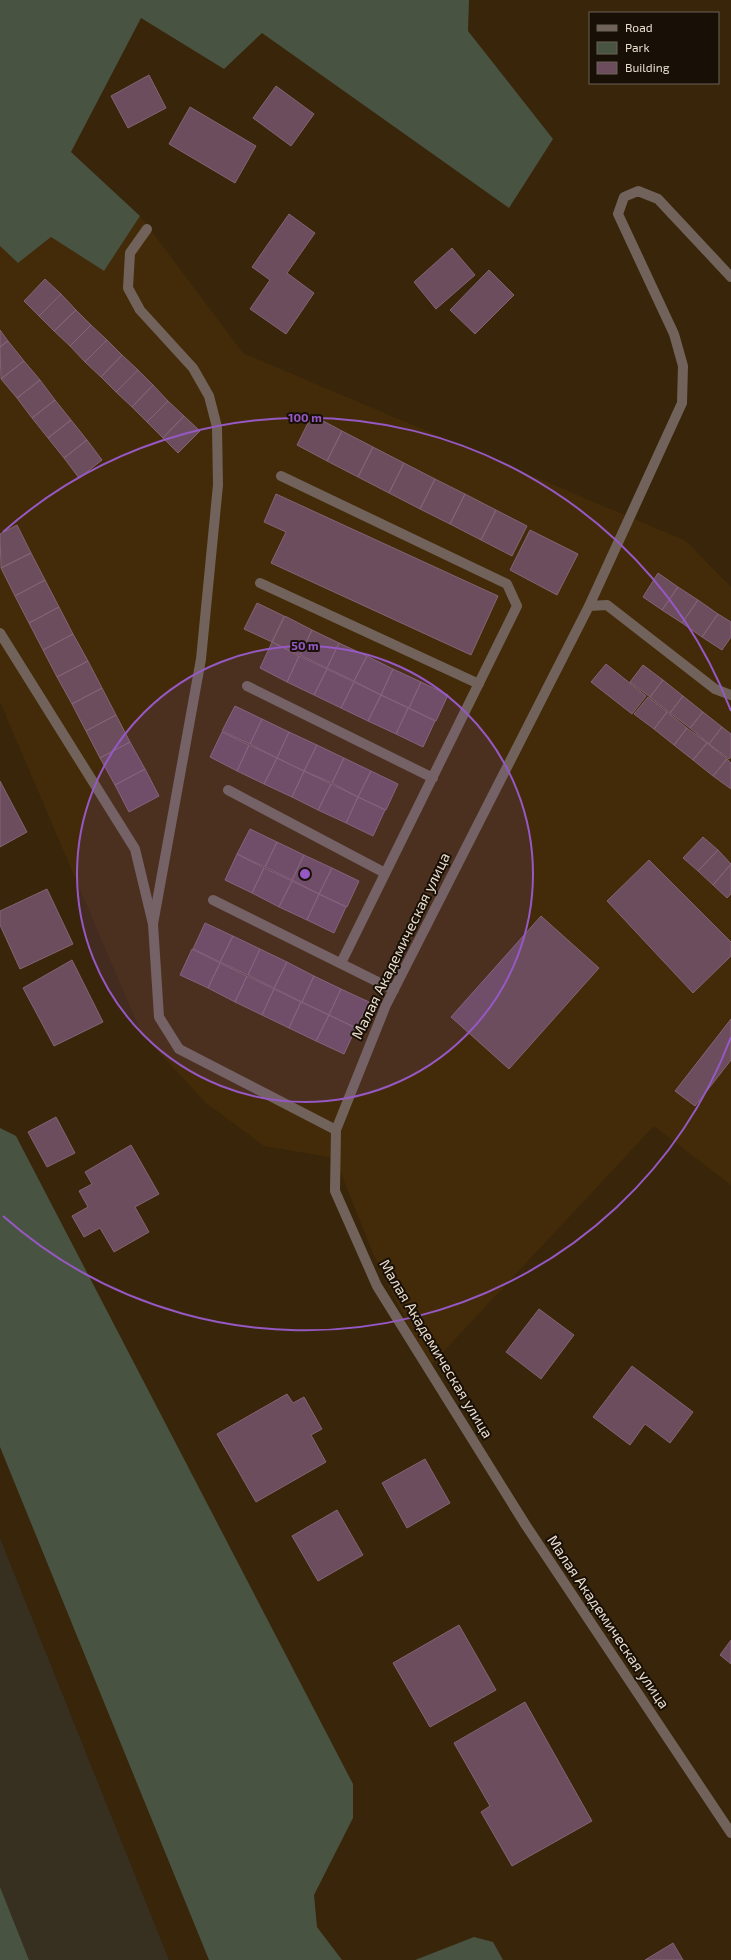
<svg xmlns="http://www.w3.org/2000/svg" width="731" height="1960" font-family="'Exo 2',sans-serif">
	<rect width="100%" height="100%" fill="#38250a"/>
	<path fill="#372f1f" d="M0 1538 169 1960H0Z"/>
	<path fill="#432b09" d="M140 216 243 353 686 541 731 587V1185L654 1126 429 1367 374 1256 335 1158 264 1146 206 1103 142 1034 0 702V246L18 263 51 237 104 271Z"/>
	<path fill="#485341" d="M0 0H469L468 31 553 139 509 208 262 33 224 69 141 18 71 152 140 216 104 271 51 237 18 263 0 246Z
		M0 1128 16 1136 353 1784V1818L314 1895 317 1927 342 1960H209L0 1447Z
		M0 1887 29 1960H0Z
		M474 1937 493 1942 503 1960H415Z"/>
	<path fill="#6c4d5e" stroke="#846375" d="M149 75 166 108 128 128 111 96Z
		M276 86 314 114 291 146 253 118Z
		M190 107 256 146 235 183 169 144Z
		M289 214 315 233 287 273 314 293 286 334 250 309 270 280 252 267Z
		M452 248 475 275 436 309 414 282Z
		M489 270 514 295 475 334 450 310Z
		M45 279 61 294 39 316 24 301Z
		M61 294 76 310 54 331 39 316Z
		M76 310 91 325 70 346 54 331Z
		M91 325 107 340 85 362 70 346Z
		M0 330 8 341 0 347Z
		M107 340 122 355 101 377 85 362Z
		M8 341 24 361 1 379 0 347Z
		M122 355 138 370 116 392 101 377Z
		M24 361 40 380 17 398 1 379Z
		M138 370 153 385 132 407 116 392Z
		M40 380 55 400 32 418 17 398Z
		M153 385 168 401 147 422 132 407Z
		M55 400 71 420 48 438 32 418Z
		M168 401 184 416 163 438 147 422Z
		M312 415 342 431 327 461 297 445Z
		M184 416 200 431 178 453 163 438Z
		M71 420 87 440 64 458 48 438Z
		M342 431 373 447 358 477 327 461Z
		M87 440 102 460 79 478 64 458Z
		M373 447 404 463 389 493 358 477Z
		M404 463 435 479 420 509 389 493Z
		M435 479 465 494 450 524 420 509Z
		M276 494 498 596 471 655 271 563 286 532 264 522Z
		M465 494 496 510 481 540 450 524Z
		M496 510 527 526 512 556 481 540Z
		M17 525 31 553 1 568 0 534Z
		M530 530 578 554 557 595 510 570Z
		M31 553 45 580 15 596 1 568Z
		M658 573 678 587 662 610 643 597Z
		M45 580 59 607 29 623 15 596Z
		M678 587 698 600 682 623 662 610Z
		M698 600 718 614 702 637 682 623Z
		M257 603 284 616 272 642 244 629Z
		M59 607 73 634 43 650 29 623Z
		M718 614 731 622V637L722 650 702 637Z
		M285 616 312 630 300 655 272 642Z
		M312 630 339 643 327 668 300 655Z
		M73 634 88 661 57 677 43 650Z
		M272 642 299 656 287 682 260 668Z
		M339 643 367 656 354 681 327 668Z
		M299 656 327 669 314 695 287 682Z
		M367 656 393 669 381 695 354 681Z
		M88 661 102 688 72 704 57 677Z
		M606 664 646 696 632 714 591 682Z
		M643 665 663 680 650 697 630 682Z
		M327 669 354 682 341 708 314 695Z
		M393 669 421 682 409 708 381 695Z
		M663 680 683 696 670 713 650 697Z
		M354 682 381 695 368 721 341 708Z
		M421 682 448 695 436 721 409 708Z
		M102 688 116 715 86 731 72 704Z
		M381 695 408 708 396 734 368 721Z
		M683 696 703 712 690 728 670 713Z
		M648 697 667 712 654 729 634 714Z
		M235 706 262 719 250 744 222 731Z
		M408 708 435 721 423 747 396 734Z
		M667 712 687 728 674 745 654 729Z
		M703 712 722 727 709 744 690 728Z
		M116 715 130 742 100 758 86 731Z
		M262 719 289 732 277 758 250 744Z
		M722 727 731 734V757L729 759 709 744Z
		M687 728 707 743 693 760 674 745Z
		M222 732 249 745 237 771 210 757Z
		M289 732 317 745 304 771 277 758Z
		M130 742 145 769 115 785 100 758Z
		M707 743 727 759 713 776 693 760Z
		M249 745 277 758 264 784 237 771Z
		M317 745 344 758 332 783 304 771Z
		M277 758 304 771 292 797 264 784Z
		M344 758 371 771 358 797 332 783Z
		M727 759 731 763V789L713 776Z
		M145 769 159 796 129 812 115 785Z
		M304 771 331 784 318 810 292 797Z
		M371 771 398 784 386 810 358 797Z
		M0 781 27 832 0 847Z
		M331 784 358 797 346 823 318 810Z
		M358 797 385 810 373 836 346 823Z
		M250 829 277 842 265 867 237 854Z
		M703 837 718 850 698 871 683 858Z
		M277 842 304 855 292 880 265 867Z
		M718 850 731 864 713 885 698 871Z
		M237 854 264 868 252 893 225 880Z
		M304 855 332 868 319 894 292 880Z
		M649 860 731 942V956L693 993 607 901Z
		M731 864V894L727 898 713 885Z
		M264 868 292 881 279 907 252 893Z
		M332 868 359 881 347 907 319 894Z
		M292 881 319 894 307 920 279 907Z
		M47 889 73 944 20 969 0 925V911Z
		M319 894 346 907 334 933 307 920Z
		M541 916 599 968 509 1069 451 1017Z
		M205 923 233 936 220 962 193 949Z
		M233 936 260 949 248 975 220 962Z
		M192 949 220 963 208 988 180 975Z
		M260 949 287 962 274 988 248 975Z
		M72 960 103 1022 54 1046 23 988Z
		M287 962 314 976 302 1002 274 988Z
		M220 963 247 976 235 1002 208 988Z
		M247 976 274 989 262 1015 235 1002Z
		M314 976 341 989 329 1015 302 1002Z
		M274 989 301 1002 289 1028 262 1015Z
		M341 989 369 1002 356 1028 329 1015Z
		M301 1002 329 1015 316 1041 289 1028Z
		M329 1015 356 1028 344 1054 316 1041Z
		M731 1019V1060L695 1106 675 1091Z
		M56 1117 75 1153 47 1167 28 1132Z
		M131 1145 159 1194 135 1207 149 1232 114 1252 100 1228 84 1237 72 1216 88 1207 79 1191 92 1184 85 1172Z
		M539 1309 574 1335 541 1379 506 1352Z
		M632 1366 693 1412 670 1443 645 1424 630 1445 593 1417Z
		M287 1394 293 1403 304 1397 322 1429 311 1435 326 1462 256 1502 217 1434Z
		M425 1459 450 1503 407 1528 382 1483Z
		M337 1510 363 1555 318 1581 292 1536Z
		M459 1625 496 1690 430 1727 393 1663Z
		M731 1640V1664L720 1655Z
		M525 1702 592 1821 512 1866 481 1812 490 1806 454 1743Z
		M673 1943 683 1960H645Z"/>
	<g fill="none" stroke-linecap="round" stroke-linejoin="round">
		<path stroke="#71635b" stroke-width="10" d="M147 229 130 253 128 288 140 310 193 368 209 396 217 427 218 485 201 659 153 924
			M281 476 507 584 517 606 341 963
			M260 583 479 684
			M589 606 607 605 715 689 731 695
			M247 686 433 778
			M228 790 385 873
			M213 900 394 990
			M336 1130 386 1005 589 606 682 403 683 366 674 334 618 214 624 197 638 191 658 199 731 277"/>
		<path stroke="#71635b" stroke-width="10" d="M0 633 135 849 153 924 159 1017 179 1049 336 1130 335 1191 377 1286 525 1524 731 1833"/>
	</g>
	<circle cx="305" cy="874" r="228" fill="#9658c3" fill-opacity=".12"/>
	<g fill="none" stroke="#9658c3" stroke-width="2">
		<circle cx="305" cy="874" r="228"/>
		<path d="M731 1037A456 456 0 0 1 3 1216M3 532A456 456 0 0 1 731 711"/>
	</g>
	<g text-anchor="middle" stroke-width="4" stroke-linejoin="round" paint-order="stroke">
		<g font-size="15" fill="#e9dcce" stroke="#181006">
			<text transform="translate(401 946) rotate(-64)" y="5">Малая Академическая улица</text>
			<text transform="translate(436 1349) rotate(59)" y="5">Малая Академическая улица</text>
			<text transform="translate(608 1622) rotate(56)" y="5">Малая Академическая улица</text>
		</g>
	</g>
	<circle cx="305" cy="874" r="6" fill="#9658c3" stroke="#181006" stroke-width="2"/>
	<g font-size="12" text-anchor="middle" font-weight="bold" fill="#9658c3" stroke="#181006" stroke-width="4" stroke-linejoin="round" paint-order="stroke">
		<text x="305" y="422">100 m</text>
		<text x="305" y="650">50 m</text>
	</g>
	<rect x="589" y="12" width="130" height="72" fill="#181006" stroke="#6c6256"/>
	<rect x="597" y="25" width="20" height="6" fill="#71635b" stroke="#6c6256"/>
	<text x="625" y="32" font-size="12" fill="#e9dcce">Road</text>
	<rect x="597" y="42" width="20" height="12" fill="#485341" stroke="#6c6256"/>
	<text x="625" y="52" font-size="12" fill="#e9dcce">Park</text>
	<rect x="597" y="62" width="20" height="12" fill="#6c4d5e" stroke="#6c6256"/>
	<text x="625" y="72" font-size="12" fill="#e9dcce">Building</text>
</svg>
